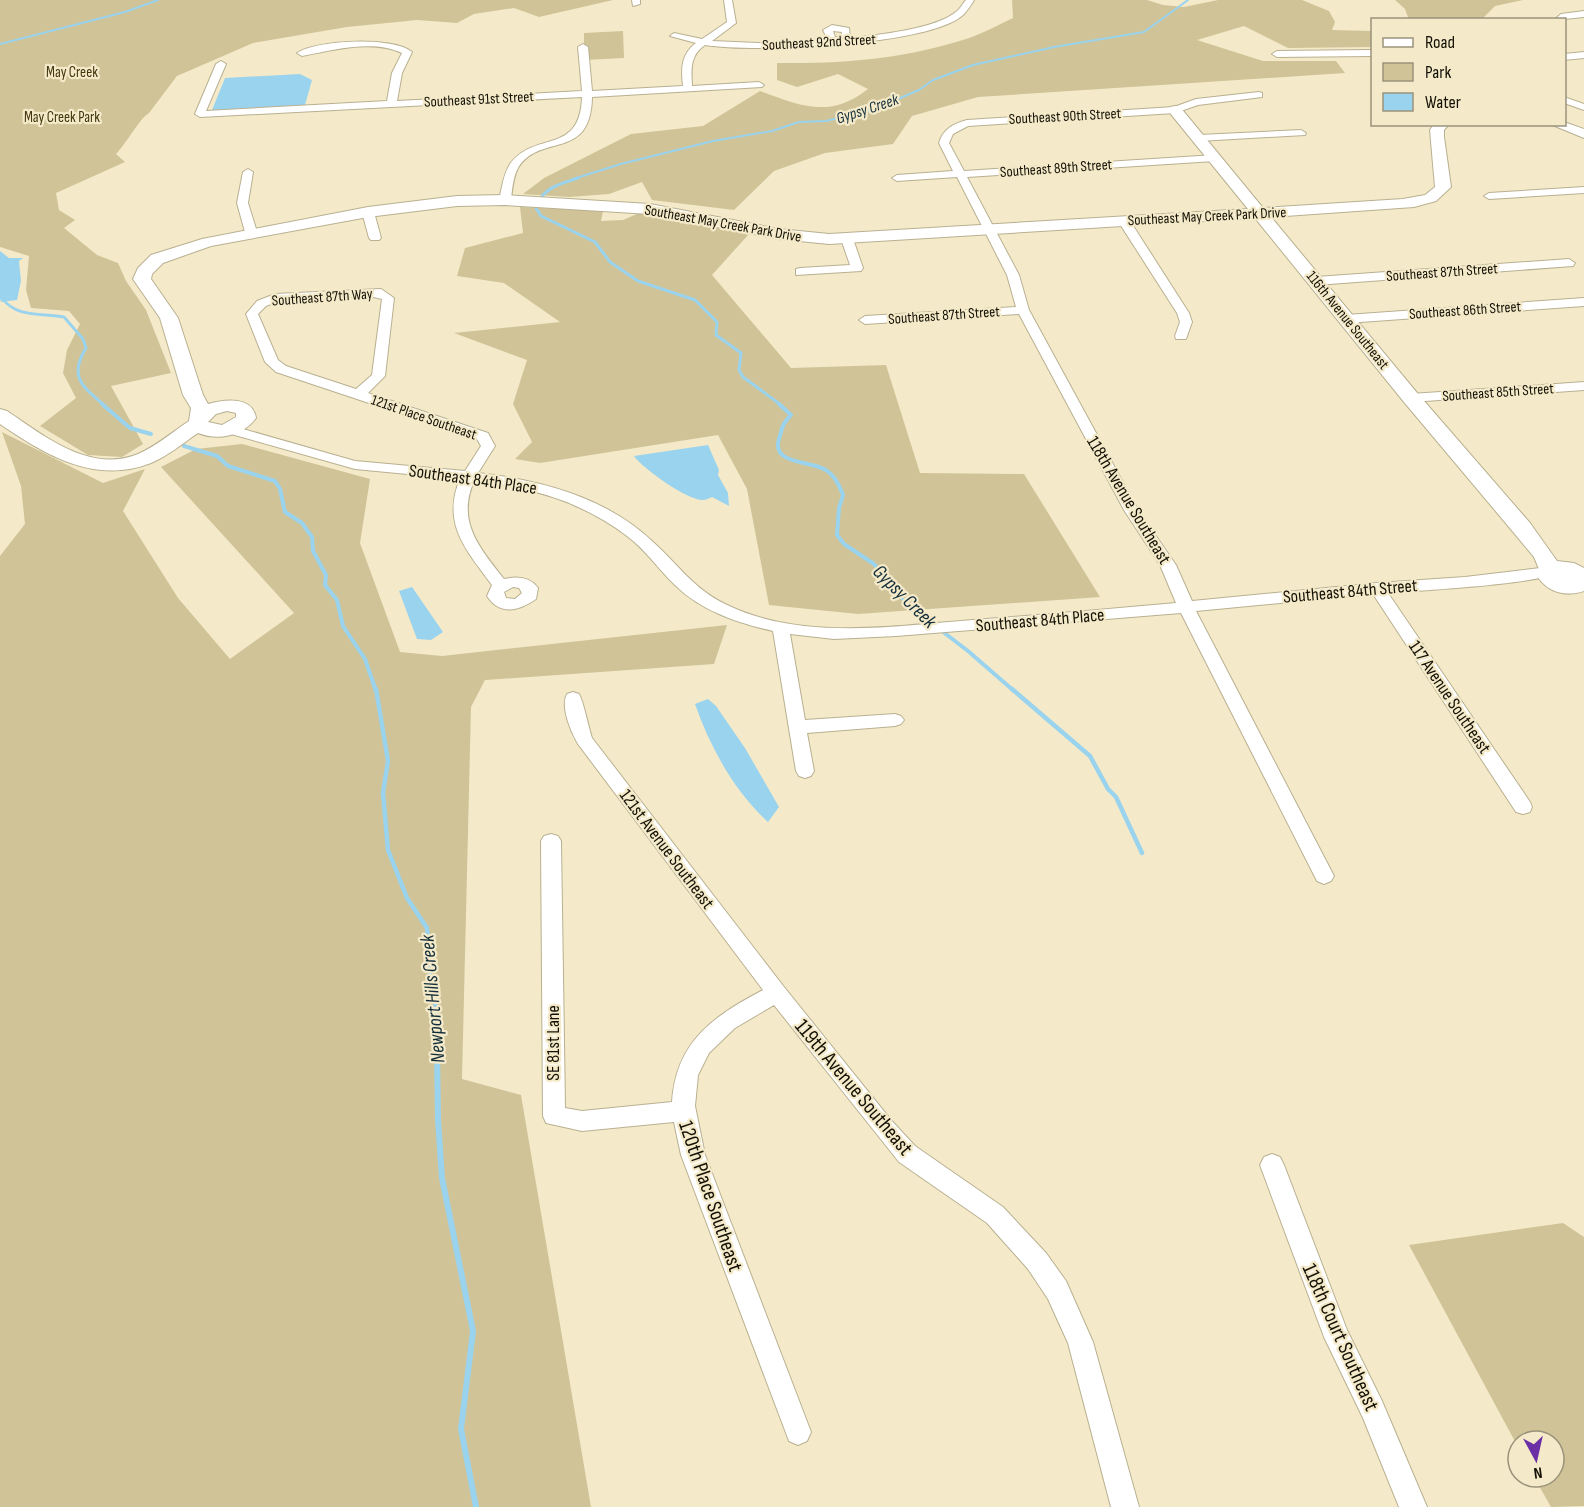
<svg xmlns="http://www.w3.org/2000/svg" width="1584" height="1507" font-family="'Sofia Sans Condensed',sans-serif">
	<rect width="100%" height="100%" fill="#f4eac9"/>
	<path fill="#cfc397" d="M0 0H613L539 17 514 8 474 14 457 23 417 20 347 27 253 43 177 76 149 113C140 118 126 144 116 154L125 162 56 193 59 210 75 220 64 228 97 255 118 263 126 281 146 310 171 373 111 386 143 444 122 457 88 455 40 426 76 398 63 373 67 350 80 324 69 311 31 308 26 290 29 256 0 247Z
		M1012 0H1147L1163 5 1184 7 1218 0H1302L1329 11 1335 22 1332 30 1372 31V47L1288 48 1244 26 1197 40 1263 61H1336L1345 73 978 97 912 116 893 144 825 153 774 171 734 210 652 200 642 182 609 194 569 197 523 194 544 178 631 134 703 126 760 91C801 106 830 119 868 89L838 74 797 87 777 80V63C842 64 904 59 966 39 982 34 998 25 1013 18Z
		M1395 0H1523L1495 6 1482 19 1409 20 1405 9Z
		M623 31 624 58 584 60V33Z
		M520 207 603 211 601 221 623 220 637 214H648L749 234 712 275 791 368 886 365 920 473 1024 474 1100 597 858 614 769 605 747 489 718 435 540 463 515 459 532 442 513 404 527 360 454 333 560 322 504 283 457 276 465 248 523 233Z
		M2 432 103 483 145 469 123 511 178 598 230 659 294 613 161 467 196 449 242 444 370 479 360 543 400 652 442 656 727 625 714 664 485 680 471 707 462 1079 521 1095 591 1507H0V556L25 524 21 486Z
		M1563 1223 1584 1237V1506L1551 1507 1534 1477H1554V1441H1518V1447L1409 1245Z"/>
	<path fill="#9ad3ee" d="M300 74 312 80 305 105 212 110 225 78Z
		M0 251 9 258H23L19 261 21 281 17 300 1 302 0 298Z
		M708 445 719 470 718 475 728 493 729 506 712 497C709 498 706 500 703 500 688 501 642 468 634 456Z
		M412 587 443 632 431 640 417 639 399 591Z
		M708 699 716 706 745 748 779 807 768 822C734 791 710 747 695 704Z"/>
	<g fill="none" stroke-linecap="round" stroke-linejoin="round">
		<path stroke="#9ad3ee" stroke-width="2" d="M0 44 125 12 158 0
			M573 179 621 164 713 141 772 131 799 122 826 121 872 110 919 90 933 80 973 65 1054 47 1144 32 1188 0"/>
		<path stroke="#9ad3ee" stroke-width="3" d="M540 199C549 186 563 183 578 178
			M537 205 536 208 541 216 595 242 610 262 638 281 695 300 717 322 716 335 741 353 739 370 743 377 781 405
			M2 298C16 318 42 313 64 317L83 339 86 348C68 377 83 387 104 405"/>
		<path stroke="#9ad3ee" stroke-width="4" d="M102 404 130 428 151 434
			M779 404 791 415C781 426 783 426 779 439 771 464 809 461 824 469 834 474 839 485 843 495L839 508 837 535 844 544 874 564 908 605 968 651 1014 691
			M184 446 217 456 228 466 275 481 280 489 285 512 302 523 312 537 313 551 326 575 325 585 337 600 343 626 365 659 376 691"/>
		<path stroke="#9ad3ee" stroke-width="4.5" d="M376 689 388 761 383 793 388 850 407 898 427 928 430 974 437 1015V1052
			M1012 689 1090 756 1108 789 1116 797 1142 853"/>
		<path stroke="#9ad3ee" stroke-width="6" d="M437 1050 438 1120 442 1178 473 1331 461 1429 476 1507"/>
		<g stroke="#b9b091" stroke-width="2">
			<path id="street" d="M632 0H640V4L633 6Z
				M724 0H732L736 23 712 41 758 43 828 40 823 30 832 25 849 28 850 38C877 35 937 29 957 11 960 9 963 3 966 0H974C971 5 967 11 963 15 929 46 752 53 705 45 690 55 691 69 692 86L759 82 764 85 762 87 592 97C591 162 540 132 518 168 513 177 512 190 511 200L505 203 499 200C502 188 503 175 510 164 535 130 580 156 582 97L200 117 195 114 216 64 221 61 226 64 206 111 387 101 392 73 402 53C373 39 333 50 302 56L297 53C316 40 393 36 412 52L402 73 397 101 582 91 578 47 583 44 588 47 592 91 683 86C681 69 681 54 696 43L670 36 674 33 702 39 727 22ZM833 31 842 32V37H835Z
				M1584 11V17L1554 20 1561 14Z
				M1372 50V56L1277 57 1272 54 1277 51Z
				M1584 52V58L1564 60V54Z
				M1259 92 1262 93V97L1198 105 1175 113 968 126 953 134 949 143 964 171 1215 155 1220 158 1215 161 967 177 1019 275 1029 310 1138 510 1176 565 1192 601 1377 583 1465 577 1548 567 1556 572C1546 584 1412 591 1388 593L1530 802 1532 807 1530 812 1523 814 1516 812 1373 594 1196 611 1334 876 1331 881 1324 884 1317 881 1181 613 896 636 834 639 790 634 805 720 895 714 901 716 904 720 901 724 895 726 807 733 814 771 811 776 805 778 799 776 796 771 773 631C738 623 701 611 675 585 658 569 646 550 627 536 581 501 530 487 474 481 456 522 480 548 504 579 517 576 530 577 538 588L536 599C519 611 500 616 487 596L492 585C467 551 441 524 460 479L355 469 224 432 222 429 229 425 355 461 465 471 481 446 477 439 276 372 265 362 246 314 257 301 275 294 381 289 394 298 385 376 368 393 488 433 495 446 478 473C541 480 605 497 652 541 680 566 692 588 727 605 802 641 893 626 973 620 1041 615 1109 609 1176 603L1160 565 1124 510 1019 314 865 324 859 320 865 316 1016 307 1007 275 957 177 897 181 892 178 897 175 953 171 939 143C943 129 953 124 967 120L1174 107 1196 99ZM369 296 382 299 372 375 356 389 286 366 278 360 258 314 266 306 276 302ZM513 587 519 588 522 593 515 599 506 598 504 592Z
				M1564 97 1584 104V110L1564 103Z
				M1301 130 1306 133 1305 135 1199 141 1194 138 1199 135Z
				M248 169 253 172 248 203 257 232 251 235 245 232 237 203 243 172Z
				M1584 187V193L1489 199 1484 196 1489 193Z
				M368 209 374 212 381 238 379 240H371L369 238 362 212Z
				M1124 218 1130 221 1189 313 1192 322 1186 339H1176L1175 336 1180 322 1177 313 1118 221Z
				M847 236 853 239 863 268 861 271 796 275V269L800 268 850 265 841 239Z
				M1569 259 1575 263 1573 266 1316 285 1310 281 1316 277Z
				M1584 298V306L1346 323 1340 319 1346 315Z
				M1584 382V390L1411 402 1404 398 1411 394Z
				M573 692 579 694C584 703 588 726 592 738L784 987 891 1120 915 1146 1003 1207 1046 1253 1066 1281 1093 1342 1139 1507H1111L1068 1343 1048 1299 1028 1269 987 1223 899 1162 774 1005 735 1028 709 1053 698 1075 695 1106 705 1155 811 1432 807 1441 798 1445 789 1441 681 1155 674 1122 582 1131 546 1123 543 1116 541 841 544 836 551 834 558 836 561 841 565 1108 582 1111 672 1102C676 1041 714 1016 763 990L578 744C571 732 560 707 567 694Z
				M1272 1154 1280 1157 1284 1165 1347 1330 1382 1401 1427 1507H1399L1363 1418 1324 1337 1260 1165 1264 1157Z"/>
		</g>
		<g stroke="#b9b091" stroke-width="2">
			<path id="secondary" d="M1175 106 1180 107 1263 208 1403 199 1425 195 1435 187 1430 130 1434 124H1449L1444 130V137L1451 187 1436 201 1414 207 1271 217 1418 394 1530 523 1557 561 1574 563 1584 568V591C1566 597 1548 593 1537 576L1539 569 1534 557 1514 533 1404 402 1255 218 829 244 779 239 650 214 505 205 457 206 368 217 211 246 163 263 152 274 151 279 178 318 203 395 208 404C225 399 253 396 256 418 243 436 218 441 198 433 183 443 168 456 151 463 94 485 46 455 0 424V409L7 411C44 436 91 474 138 454 157 446 172 432 189 421L191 408 183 395 160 318 133 279 138 268 151 255 202 239 368 207 457 196 505 195 650 204 779 229 829 234 1248 209 1170 113 1168 110 1170 107ZM227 411 236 413V417L222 425 208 422 216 414Z
				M1564 122 1584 129V138L1550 124H1564Z"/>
		</g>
		<use href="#street" fill="#fff" fill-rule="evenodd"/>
		<use href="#secondary" fill="#fff" fill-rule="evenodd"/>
	</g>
	<g text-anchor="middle" stroke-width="4.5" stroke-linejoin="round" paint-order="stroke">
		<g font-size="15" fill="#131005" stroke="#f4eac9">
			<text transform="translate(819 42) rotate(-3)" y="5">Southeast 92nd Street</text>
			<text transform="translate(479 99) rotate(-3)" y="5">Southeast 91st Street</text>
			<text transform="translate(1065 116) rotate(-3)" y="5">Southeast 90th Street</text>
			<text transform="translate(1056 168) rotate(-4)" y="5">Southeast 89th Street</text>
			<text transform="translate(1207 216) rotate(-3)" y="5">Southeast May Creek Park Drive</text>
			<text transform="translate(723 223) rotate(10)" y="5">Southeast May Creek Park Drive</text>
			<text transform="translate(1442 272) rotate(-4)" y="5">Southeast 87th Street</text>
			<text transform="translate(322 297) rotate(-4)" y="5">Southeast 87th Way</text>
			<text transform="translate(1465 310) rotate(-4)" y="5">Southeast 86th Street</text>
			<text transform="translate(944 315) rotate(-4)" y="5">Southeast 87th Street</text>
			<text transform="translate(1348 320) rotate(51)" y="5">116th Avenue Southeast</text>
			<text transform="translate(1498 392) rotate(-4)" y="5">Southeast 85th Street</text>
			<text transform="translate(424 417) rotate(19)" y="5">121st Place Southeast</text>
		</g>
		<g font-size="15" fill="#41360c" stroke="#f4eac9">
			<text x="72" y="77">May Creek</text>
			<text x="62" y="122">May Creek Park</text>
		</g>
		<g font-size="16" font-style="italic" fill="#132e3a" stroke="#f4eac9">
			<text transform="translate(867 108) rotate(-18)" y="6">Gypsy Creek</text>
		</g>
		<g font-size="18" fill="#131005" stroke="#f4eac9">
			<text transform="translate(473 479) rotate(8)" y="6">Southeast 84th Place</text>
			<text transform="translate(1129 500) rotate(59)" y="6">118th Avenue Southeast</text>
			<text transform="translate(1350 591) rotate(-5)" y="6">Southeast 84th Street</text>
			<text transform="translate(1040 620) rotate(-5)" y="6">Southeast 84th Place</text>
			<text transform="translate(1450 697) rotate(56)" y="6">117 Avenue Southeast</text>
			<text transform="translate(667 849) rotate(53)" y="6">121st Avenue Southeast</text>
			<text transform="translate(553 1043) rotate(-90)" y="6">SE 81st Lane</text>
		</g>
		<g font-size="20" font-style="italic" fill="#132e3a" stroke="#f4eac9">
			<text transform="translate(905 596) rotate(45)" y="7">Gypsy Creek</text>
			<text transform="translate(432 999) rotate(-95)" y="7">Newport Hills Creek</text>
		</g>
		<g font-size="21" fill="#131005" stroke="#f4eac9">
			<text transform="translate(854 1087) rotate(50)" y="7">119th Avenue Southeast</text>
			<text transform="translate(711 1196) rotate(71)" y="7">120th Place Southeast</text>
			<text transform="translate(1341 1337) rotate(66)" y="7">118th Court Southeast</text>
		</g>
	</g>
	<rect x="1371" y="18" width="195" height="108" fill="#f4eac9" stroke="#9a937b" stroke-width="1.5"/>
	<rect x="1383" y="38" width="30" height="9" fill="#ffffff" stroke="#9a937b" stroke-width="1.5"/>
	<text x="1425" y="48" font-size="18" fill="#131005">Road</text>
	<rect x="1383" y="63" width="30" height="18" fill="#cfc397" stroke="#9a937b" stroke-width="1.5"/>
	<text x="1425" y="78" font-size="18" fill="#131005">Park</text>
	<rect x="1383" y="93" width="30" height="18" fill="#9ad3ee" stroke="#9a937b" stroke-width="1.5"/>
	<text x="1425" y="108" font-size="18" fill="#131005">Water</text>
	<g transform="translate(1536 1459) rotate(172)"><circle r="28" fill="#f4eac9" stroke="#9a937b" stroke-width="1.5"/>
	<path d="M0-4.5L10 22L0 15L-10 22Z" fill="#6b30a6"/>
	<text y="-9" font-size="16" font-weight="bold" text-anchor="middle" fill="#131005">N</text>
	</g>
</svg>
